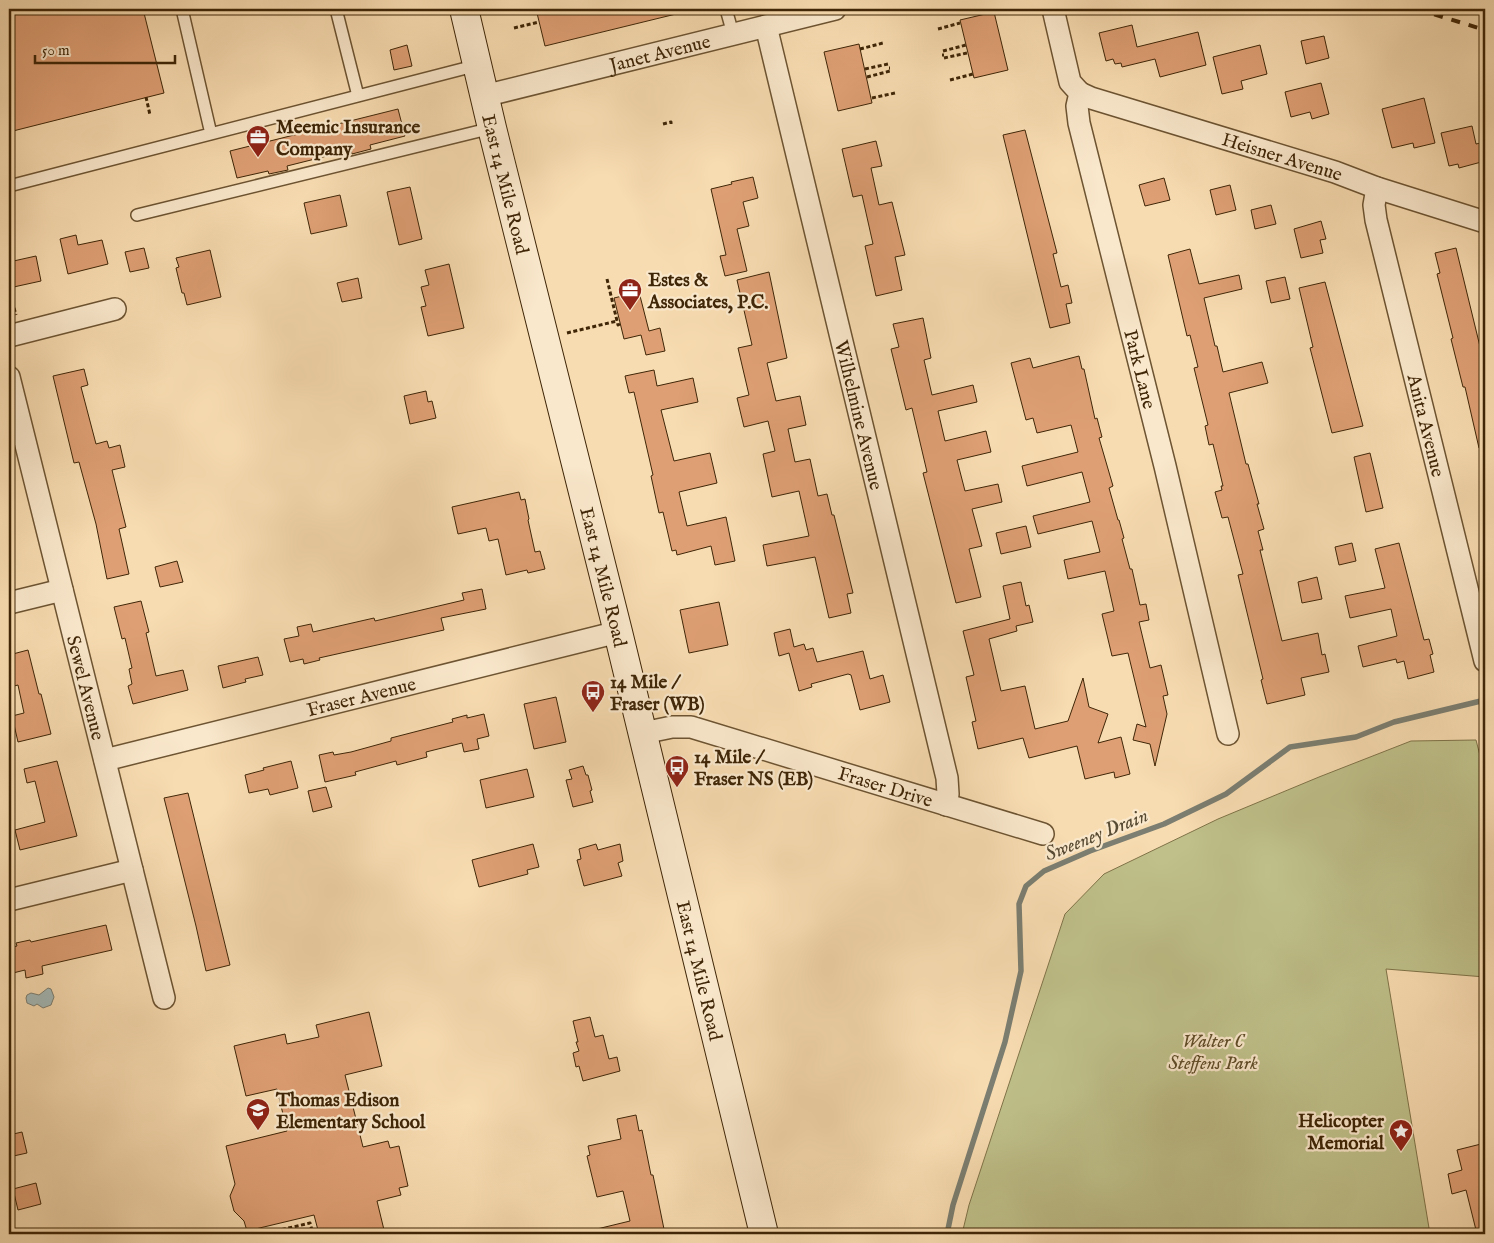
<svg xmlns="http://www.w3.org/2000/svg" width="1494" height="1243" font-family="'IM FELL English',serif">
	<rect width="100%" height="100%" fill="#f8dcb1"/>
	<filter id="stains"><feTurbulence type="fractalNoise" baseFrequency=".004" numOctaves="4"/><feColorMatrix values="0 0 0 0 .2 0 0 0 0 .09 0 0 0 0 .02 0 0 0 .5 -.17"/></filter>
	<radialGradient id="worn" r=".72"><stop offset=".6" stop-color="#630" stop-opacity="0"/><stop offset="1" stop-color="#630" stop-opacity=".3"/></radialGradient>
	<path fill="#bfc08a" stroke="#7f7348" d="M1476 740 1485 775V977L1386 969 1430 1234H962L969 1205 1065 914 1104 874 1218 819 1319 777 1411 741Z"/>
	<path fill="#a3b9b8" stroke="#7b7e71" d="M48 988 51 989 54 997 51 1005 43 1008 37 1004 34 1006 27 1003 26 998 27 995 31 993 39 995Z"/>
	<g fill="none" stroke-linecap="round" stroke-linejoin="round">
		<path stroke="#7b7e71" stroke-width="5.5" d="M947 1234 953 1205 1005 1042 1021 971 1019 904 1026 886 1044 871 1090 851 1164 824 1226 794 1290 747 1356 737 1394 722 1485 700"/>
	</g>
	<path fill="#de9f74" stroke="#3f2607" d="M9 9H143L164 93 9 132Z
		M536 9H676V14L545 46Z
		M994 12 1008 70 974 78 960 20Z
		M1132 25 1137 47 1198 32 1206 65 1160 77 1155 59 1122 67 1121 63 1115 64 1113 59 1106 61 1099 33Z
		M1324 36 1329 58 1306 64 1301 41Z
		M859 44 872 103 838 111 824 52Z
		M407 45 412 66 394 70 390 50Z
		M1260 45 1267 74 1241 81 1243 89 1222 94 1213 57Z
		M1321 83 1329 114 1312 119 1310 112 1291 117 1285 92Z
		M1424 98 1435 143 1414 148 1413 143 1392 148 1382 109Z
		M398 109 405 136 370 145 371 149 352 154 351 150 287 166 288 170 269 174 268 171 237 178 230 151Z
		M1472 126 1476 144 1485 142V161L1459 168 1458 164 1449 166 1441 133Z
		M1025 130 1057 253 1053 254 1061 287 1068 285 1072 303 1066 304 1070 323 1050 328 1003 135Z
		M876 141 882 166 871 168 879 205 892 202 905 255 895 257 902 290 876 296 865 246 873 244 862 195 853 197 842 149Z
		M753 177 758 198 743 202 749 226 737 229 747 271 725 276 720 256 726 255 711 189 732 184 731 182Z
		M1164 178 1170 200 1145 206 1139 185Z
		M1230 185 1236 210 1216 215 1210 190Z
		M410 187 422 239 399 245 387 192Z
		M340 195 347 226 311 234 304 203Z
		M1271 205 1276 224 1255 229 1251 210Z
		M1321 221 1326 239 1320 240 1323 253 1301 258 1294 229Z
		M76 235 78 245 102 240 108 264 68 274 60 239Z
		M144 248 149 268 130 272 125 252Z
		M1456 248 1485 367V447L1479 448 1465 387H1463L1451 339 1453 338 1437 274 1440 273 1435 253Z
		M1190 249 1199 284 1239 275 1242 289 1204 298 1215 346H1217L1223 372 1262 362 1268 383 1229 393 1246 464H1248L1259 504H1257L1264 529 1258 531 1263 550H1260L1282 641 1318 633 1322 655 1325 654 1329 672 1301 678 1305 695 1267 704 1261 680 1263 679 1238 575 1243 574 1228 517 1222 518 1215 492 1222 490 1221 486H1223L1213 444 1209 445 1205 426 1208 425 1194 368 1198 367 1190 335 1187 336 1168 255Z
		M210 250 221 297 187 305 184 293H182L176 268 179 267 176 258Z
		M36 256 41 281 9 288V262Z
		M449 264 464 328 428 336 421 307 426 306 421 287 429 285 425 270Z
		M769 272 787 358 767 363 776 401 800 396 806 425 788 429 795 462 810 459 818 496 827 494 832 515H834L853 593 847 594 851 613 829 618 815 557 767 566 763 545 809 536 799 491 772 497 763 454 775 451 768 421 744 427 737 398 749 395 738 348 752 345 737 280Z
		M1285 277 1290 299 1271 303 1266 281Z
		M358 278 362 298 342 302 337 283Z
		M1325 282 1363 426 1332 433 1310 348 1313 347 1299 288Z
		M639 292 649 331 660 328 665 351 646 355 641 335 624 339 614 298Z
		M923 318 931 358 924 360 932 395 973 385 977 402 938 411 945 441 986 431 991 452 957 460 965 491 998 484 1002 502 972 509 982 546 969 549 981 597 956 603 923 473 927 472 912 408 906 410 891 349 899 347 893 324Z
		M1079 356 1082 369H1084L1095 419 1097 418 1102 437 1099 438 1113 486 1109 488 1118 520H1119L1124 538 1122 539 1130 569H1132L1140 605 1146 604 1149 620 1139 622 1150 668 1161 665 1168 695 1163 696 1167 714 1155 766 1150 744 1133 740 1137 724 1146 727 1128 653 1112 656 1102 614 1114 611 1105 571 1068 579 1064 560 1100 552 1092 521 1038 534 1033 516 1090 502 1082 472 1027 486 1022 466 1078 452 1071 425 1037 433 1033 418 1026 420 1011 363 1030 358 1033 368Z
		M84 369 88 385 81 387 96 444 107 441 109 448 120 445 125 467 112 470 126 527 119 529 129 574 107 579 96 524 79 462 74 463 53 376Z
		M654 370 657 386 693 378 698 402 661 410 674 461 710 453 717 483 679 492 687 526 726 517 735 561 715 565 711 546 677 555 676 550 672 551 663 512 659 513 651 476 653 475 634 392 629 393 625 376Z
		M426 391 428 402 432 401 436 418 410 424 404 396Z
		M1370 453 1383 508 1366 512 1354 457Z
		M519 492 521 500 525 499 529 519 528 520 535 552 540 551 545 569 528 573 527 570 506 575 498 539 489 541 486 528 458 534 452 507Z
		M1026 526 1031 547 1001 554 996 533Z
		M1352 543 1356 561 1339 565 1335 547Z
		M1399 543 1424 640 1429 639 1433 654 1430 655 1434 672 1408 679 1404 661 1397 663 1396 659 1363 667 1358 646 1397 636 1391 609 1350 618 1345 596 1385 588 1375 549Z
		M177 561 183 582 160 587 155 567Z
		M1317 577 1322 599 1302 603 1298 582Z
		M1021 582 1026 606 1029 605 1033 622 1016 626 1017 631 989 639 1001 691 1025 686 1035 729 1068 721 1083 678 1089 707 1108 714 1098 743 1121 737 1130 774 1115 778 1114 772 1085 779 1077 746 1029 758 1023 738 978 749 972 722 976 721 966 677 974 675 963 631 1010 619 1003 586Z
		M482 589 486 609 441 618 444 630 319 658 320 660 304 664 303 659 290 662 284 639 299 636 297 627 311 624 313 632 374 618 375 621 464 600 462 593Z
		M141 601 149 632 146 633 156 676 183 670 188 690 133 704 128 686 132 684 129 669 132 668 125 638 122 639 114 607Z
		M719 602 728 645 689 653 680 610Z
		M790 629 794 647 804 644 806 650 813 648 817 662 863 651 870 679 883 675 890 702 860 710 851 675 848 674 811 684 812 687 799 691 789 653 779 656 774 633Z
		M28 650 39 694H41L51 734 18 742 12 716 24 713 18 685 14 686 9 663V655Z
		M258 657 263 675 245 679 246 682 223 688 218 666Z
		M556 697 566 742 534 749 524 704Z
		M484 714 489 736 477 739 479 749 464 752 462 743 426 752 427 757 397 765 396 761 355 772 356 775 325 782 319 755 333 752 334 755 351 752 391 741V738L453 722 452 719 467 715V718Z
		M57 761 77 836 20 850 15 830 45 822 35 781 27 783 24 769Z
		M291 761 298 788 270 795 268 789 249 793 245 775 264 770 263 768Z
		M583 766 586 775H588L592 790 590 791 593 802 573 807 566 780 572 779 569 770Z
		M527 769 534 797 486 808 480 780Z
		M326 787 332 807 313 812 308 791Z
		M188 793 230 965 206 971 196 926 164 798Z
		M533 844 539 867 527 870 528 874 479 887 472 860Z
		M596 844 598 850 620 844 623 861 618 863 622 876 584 886 577 860 581 859 579 849Z
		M106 925 112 950 42 966 43 974 26 978 25 970 9 974V948L17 946 16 943 30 940 31 942Z
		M369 1012 382 1066 345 1075 363 1147 388 1141 390 1148 399 1146 408 1186 399 1188 401 1195 377 1201 385 1234H319L314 1215 247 1231 244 1221 234 1211 230 1196 235 1184 226 1146 287 1131 277 1089 246 1096 234 1046 285 1034 287 1044 319 1037 316 1025Z
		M590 1017 595 1037 603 1035 609 1059 617 1057 620 1071 583 1081 579 1066 576 1067 573 1053 579 1051 576 1042H578L573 1021Z
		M636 1115 639 1131 642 1130 651 1175H653L665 1234H598L597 1229 630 1221 623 1191 597 1197 587 1156 590 1155 588 1146 621 1139 617 1119Z
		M22 1132 27 1153 9 1157V1135Z
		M1485 1143V1234H1477L1466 1190 1452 1194 1448 1174 1462 1170 1457 1150Z
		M36 1183 41 1204 18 1210 13 1189Z"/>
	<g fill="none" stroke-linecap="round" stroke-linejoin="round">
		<g stroke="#6d5432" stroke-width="14">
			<path id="lane" d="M182 9 211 134
				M336 9 358 96
				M726 9 733 34
				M9 186 478 65
				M137 215 492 128"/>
		</g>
		<g stroke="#6d5432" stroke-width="24">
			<g id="street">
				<path id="s1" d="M1053 9 1070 82 1080 93 1077 106 1079 123 1165 466 1228 734"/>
				<path id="s2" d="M766 26 947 778 948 794 946 805"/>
				<path id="s3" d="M1080 93 1091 98 1335 172 1377 188 1485 222"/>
				<path id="s4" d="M484 96 835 9"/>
				<path id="s5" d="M1377 188 1374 205 1376 220 1485 661"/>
				<path d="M9 336 115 309"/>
				<path id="s6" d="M9 377 164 998"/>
				<path d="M9 603 62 590"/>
				<path id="s7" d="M643 733 672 727H691L1043 834"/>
				<path id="s8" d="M105 760 618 632"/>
				<path d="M9 900 132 870"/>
			</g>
		</g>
		<g stroke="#3f2607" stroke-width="30">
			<g id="secondary">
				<path id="s9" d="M464 9 492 128 618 632 764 1234"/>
			</g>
		</g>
		<path stroke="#3f2607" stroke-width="3" stroke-dasharray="4 2.5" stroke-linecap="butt" d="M514 28 539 22
			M938 29 960 23
			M860 49 883 43
			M943 51 966 45
			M942 55H944
			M944 58 967 53
			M889 68H890
			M865 69 888 64
			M867 77 890 71
			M950 80 973 74
			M146 97 150 115
			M872 98 895 93
			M663 124 671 122V124
			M607 279 618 325 620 324
			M14 308 16 315
			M567 333 617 321
			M263 1234 310 1223 313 1234"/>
		<use href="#lane" stroke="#fae8cc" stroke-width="11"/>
		<use href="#street" stroke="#fae8cc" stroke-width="21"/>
		<use href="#secondary" stroke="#fae8cc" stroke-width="28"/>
		<path stroke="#3f2607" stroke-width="4" stroke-dasharray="9 9" stroke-linecap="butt" d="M1417 9 1485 30"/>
	</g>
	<defs>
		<g id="office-pin" transform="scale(1.25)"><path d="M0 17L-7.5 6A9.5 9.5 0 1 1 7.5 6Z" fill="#8f2418" stroke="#fae8cc"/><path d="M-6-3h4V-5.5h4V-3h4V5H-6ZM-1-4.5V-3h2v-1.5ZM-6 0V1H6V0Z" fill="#fff"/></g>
		<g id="bus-pin" transform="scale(1.25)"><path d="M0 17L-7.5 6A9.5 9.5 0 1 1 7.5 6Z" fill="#8f2418" stroke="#fae8cc"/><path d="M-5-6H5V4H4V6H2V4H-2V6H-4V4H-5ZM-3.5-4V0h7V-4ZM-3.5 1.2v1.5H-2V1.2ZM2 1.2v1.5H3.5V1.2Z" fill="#fff"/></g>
		<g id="school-pin" transform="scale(1.25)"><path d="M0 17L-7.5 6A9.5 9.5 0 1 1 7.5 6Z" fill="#8f2418" stroke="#fae8cc"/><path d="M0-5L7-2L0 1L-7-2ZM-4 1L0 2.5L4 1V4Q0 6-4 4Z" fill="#fff"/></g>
		<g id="sight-pin" transform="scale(1.25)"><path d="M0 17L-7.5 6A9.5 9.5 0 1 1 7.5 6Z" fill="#8f2418" stroke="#fae8cc"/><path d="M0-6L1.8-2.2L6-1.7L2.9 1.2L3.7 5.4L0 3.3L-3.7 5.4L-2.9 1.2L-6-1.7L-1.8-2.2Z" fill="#fff"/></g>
	</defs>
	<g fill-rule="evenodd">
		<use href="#office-pin" x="258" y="137"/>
		<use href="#office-pin" x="630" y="290"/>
		<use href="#bus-pin" x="593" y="692"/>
		<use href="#bus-pin" x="677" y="767"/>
		<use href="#school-pin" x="258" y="1110"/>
		<use href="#sight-pin" x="1401" y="1131"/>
	</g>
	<g text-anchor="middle" stroke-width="4.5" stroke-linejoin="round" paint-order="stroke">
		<g font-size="19" fill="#3f2607" stroke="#fae8cc">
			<text dy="7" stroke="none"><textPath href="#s4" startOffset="181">Janet Avenue</textPath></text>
			<text dy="7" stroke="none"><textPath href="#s3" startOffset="212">Heisner Avenue</textPath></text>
			<text dy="7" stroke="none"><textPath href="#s9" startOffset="180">East 14 Mile Road</textPath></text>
			<text dy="7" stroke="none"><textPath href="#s1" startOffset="374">Park Lane</textPath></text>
			<text dy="7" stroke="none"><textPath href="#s2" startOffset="400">Wilhelmine Avenue</textPath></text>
			<text dy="7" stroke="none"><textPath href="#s5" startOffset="244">Anita Avenue</textPath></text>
			<text dy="7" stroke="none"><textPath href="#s9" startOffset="585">East 14 Mile Road</textPath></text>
			<text dy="7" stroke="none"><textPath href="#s6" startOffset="320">Sewel Avenue</textPath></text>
			<text dy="7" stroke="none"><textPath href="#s8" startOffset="264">Fraser Avenue</textPath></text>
			<text dy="7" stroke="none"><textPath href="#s7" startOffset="252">Fraser Drive</textPath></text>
			<text dy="7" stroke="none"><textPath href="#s9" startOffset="990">East 14 Mile Road</textPath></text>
		</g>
		<g font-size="19" font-weight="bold" fill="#3f2607" stroke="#fae8cc" text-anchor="start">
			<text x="276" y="133">Meemic Insurance<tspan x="276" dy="22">Company</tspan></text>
			<text x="648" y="286">Estes &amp;<tspan x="648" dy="22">Associates, P.C.</tspan></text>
			<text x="610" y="688">14 Mile /<tspan x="610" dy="22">Fraser (WB)</tspan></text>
			<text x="694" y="763">14 Mile /<tspan x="694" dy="22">Fraser NS (EB)</tspan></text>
			<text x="276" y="1106">Thomas Edison<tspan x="276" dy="22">Elementary School</tspan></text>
			<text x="1384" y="1127" text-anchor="end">Helicopter<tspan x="1384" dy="22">Memorial</tspan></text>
		</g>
		<g font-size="19" font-style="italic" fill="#5f4c28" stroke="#fae8cc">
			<text x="1213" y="1047">Walter C<tspan x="1213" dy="22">Steffens Park</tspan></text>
		</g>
		<g font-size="20" font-style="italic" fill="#584b33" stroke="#fae8cc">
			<text transform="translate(1096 834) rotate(-22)" y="7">Sweeney Drain</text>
		</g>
	</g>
	<rect width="1494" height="1243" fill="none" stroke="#f8dcb1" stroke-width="30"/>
	<rect x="10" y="10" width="1474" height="1223" fill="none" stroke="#3f2607" stroke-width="2.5"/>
	<rect x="15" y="15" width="1464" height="1213" fill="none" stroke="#3f2607"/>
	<path d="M35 55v8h140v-8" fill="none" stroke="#3f2607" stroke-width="2.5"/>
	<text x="42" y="55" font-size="15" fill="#3f2607" stroke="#fae8cc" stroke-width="4" paint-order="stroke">50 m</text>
	<rect width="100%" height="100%" filter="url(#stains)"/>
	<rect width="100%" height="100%" fill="url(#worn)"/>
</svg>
